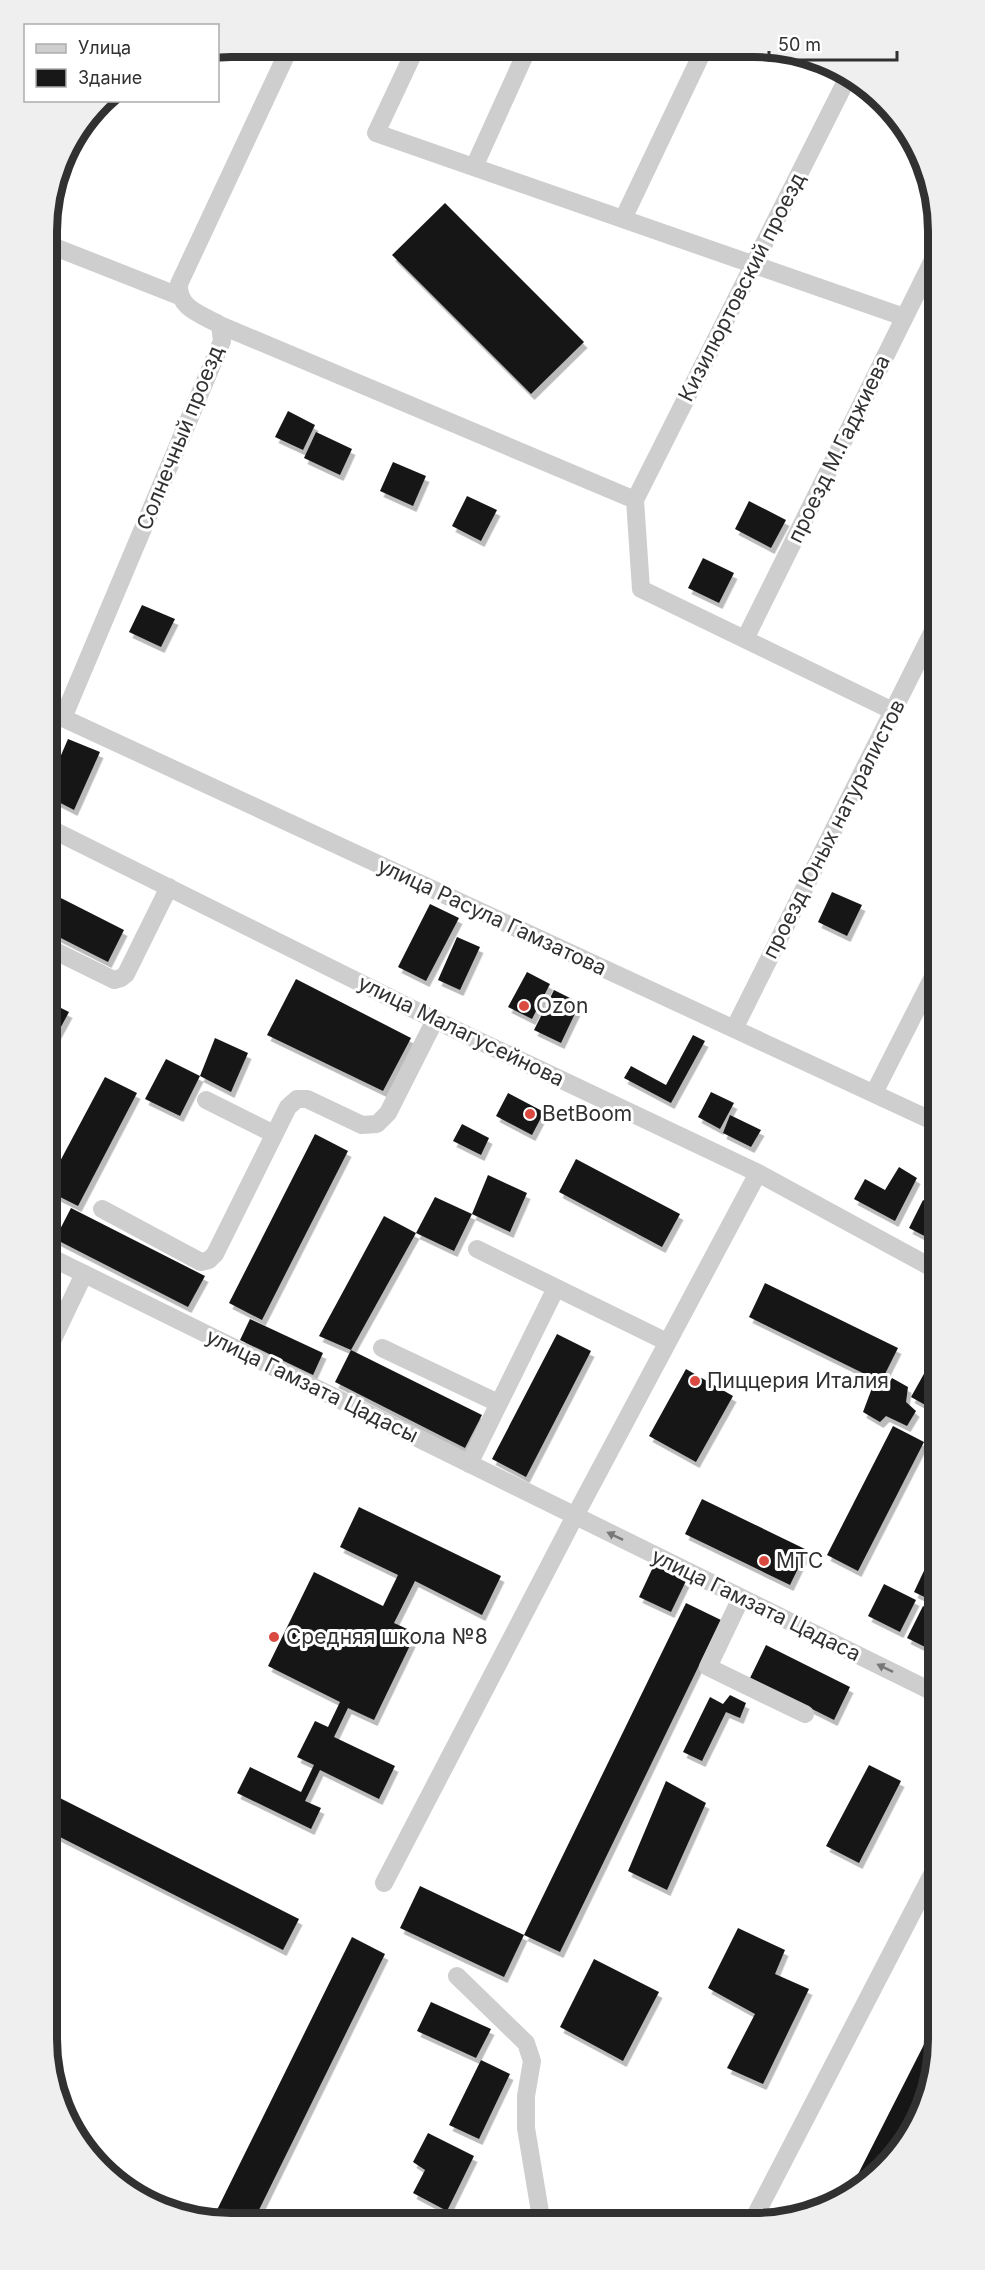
<svg xmlns="http://www.w3.org/2000/svg" width="985" height="2270" font-family="Inter,sans-serif">
	<defs>
		<filter id="shadow"><feDropShadow dx="3.5" dy="6" stdDeviation="0" flood-color="#0004"/></filter>
	</defs>
	<rect width="100%" height="100%" fill="#fff"/>
	<path fill="#181818" filter="url(#shadow)" d="M445 203 584 342 531 394 392 255Z
		M288 411 315 425 303 450 275 437Z
		M316 432 352 449 340 475 304 458Z
		M393 462 426 476 413 506 380 491Z
		M467 496 497 510 481 541 452 526Z
		M749 501 786 520 771 548 735 529Z
		M703 558 734 573 719 603 688 588Z
		M142 605 175 619 161 647 129 632Z
		M68 739 100 752 74 810 49 797V783Z
		M49 892 124 930 108 962 49 932Z
		M832 892 862 905 847 936 818 922Z
		M430 904 459 918 426 981 398 967Z
		M457 937 480 947 460 990 438 980Z
		M527 972 550 984 532 1019 508 1007Z
		M296 979 411 1038 383 1091 267 1035Z
		M554 990 580 1003 561 1043 534 1030Z
		M49 1002 69 1012 49 1049Z
		M693 1035 705 1041 671 1103 624 1078 631 1066 666 1085Z
		M215 1038 248 1053 231 1092 200 1076Z
		M166 1059 200 1076 180 1116 145 1099Z
		M105 1077 137 1093 78 1206 50 1192V1180Z
		M711 1092 734 1103 720 1129 698 1117Z
		M508 1093 544 1112 532 1135 496 1116Z
		M730 1115 761 1130 751 1147 723 1133Z
		M462 1124 489 1138 481 1155 453 1141Z
		M315 1134 348 1151 262 1320 229 1303Z
		M576 1159 680 1214 662 1247 559 1192Z
		M899 1167 917 1178 895 1221 854 1199 865 1179 885 1190Z
		M488 1175 527 1193 510 1232 472 1214Z
		M435 1197 472 1214 454 1251 416 1233Z
		M923 1200 935 1207 936 1242 909 1228Z
		M71 1208 205 1276 188 1307 55 1239Z
		M384 1216 416 1233 351 1350 319 1336Z
		M765 1283 898 1348 881 1382 749 1317Z
		M250 1319 323 1353 313 1375 240 1340Z
		M557 1334 591 1351 526 1477 492 1459Z
		M351 1350 482 1415 465 1448 335 1382Z
		M930 1363 936 1366V1411L911 1397Z
		M686 1369 733 1396 696 1462 649 1436Z
		M892 1378 908 1387 906 1402 916 1411 907 1426 886 1416 880 1422 863 1412 872 1388 884 1391Z
		M893 1426 924 1442 858 1571 827 1555Z
		M702 1499 807 1550 790 1585 685 1534Z
		M359 1507 501 1576 482 1615 415 1581 394 1623 416 1633 374 1720 348 1708 334 1737 395 1766 379 1799 320 1770 305 1801 321 1808 311 1829 237 1793 250 1767 301 1792 314 1765 297 1757 315 1721 328 1727 340 1702 268 1666 314 1572 383 1606 398 1575 340 1547Z
		M937 1543V1603L914 1592Z
		M654 1565 686 1581 671 1612 639 1597Z
		M884 1584 916 1600 900 1632 868 1616Z
		M686 1603 721 1620 560 1952 524 1935Z
		M923 1606 937 1613V1653L907 1638Z
		M766 1645 850 1687 834 1720 750 1678Z
		M730 1695 746 1703 740 1718 726 1712 702 1761 683 1752 710 1697 723 1704Z
		M869 1765 901 1781 859 1863 826 1846Z
		M666 1781 706 1803 667 1890 628 1871Z
		M52 1794 299 1919 283 1950 52 1833Z
		M420 1886 524 1935 504 1977 400 1928Z
		M738 1928 785 1950 775 1974 809 1989 763 2084 727 2068 755 2014 708 1988Z
		M352 1937 385 1954 254 2220H212Z
		M594 1959 659 1992 623 2061 560 2027Z
		M431 2002 491 2029 476 2058 417 2031Z
		M938 2017V2051L925 2109 900 2152 856 2193 850 2190Z
		M481 2060 510 2074 479 2139 449 2125Z
		M428 2133 474 2156 447 2211 413 2193 425 2170 413 2162Z
		M115 2178 151 2196 148 2203 114 2179Z"/>
	<g fill="none" stroke-linecap="round" stroke-linejoin="round">
		<path stroke="#cecece" stroke-width="18" d="M416 48 376 133 904 317
			M474 167 528 48
			M623 219 704 49
			M47 244 179 296
			M220 325 635 500 641 589 893 711
			M635 500 849 75
			M745 639 933 260
			M48 715 63 718 935 1122
			M63 718 222 341 220 325C201 314 178 309 179 284L290 47
			M49 828 435 1020 758 1173 936 1270
			M49 948 114 980 121 978 126 974 169 887
			M734 1029 934 629
			M874 1093 935 973
			M206 1100 274 1134
			M102 1209 201 1262 209 1260 215 1254 288 1107 297 1099H307L362 1125 377 1124 388 1113 435 1020
			M477 1249 667 1342
			M50 1257 937 1694
			M50 1345 84 1274
			M382 1348 498 1403
			M469 1464 556 1288
			M741 1598 708 1667 805 1714
			M384 1883 575 1516 758 1173
			M457 1976 526 2043 532 2061 526 2096V2128L541 2218
			M754 2218 938 1863"/>
	</g>
	<defs><path id="oneway-solid" d="M-6-.8H1V-3.2L6.5 0L1 3.2V.8H-6Z" transform="scale(1.5)"/></defs>
	<g fill="#787878">
		<use href="#oneway-solid" transform="translate(615 1536) rotate(-154)"/>
		<use href="#oneway-solid" transform="translate(885 1668) rotate(-154)"/>
	</g>
	<g fill="#da4a40" stroke="#fff" stroke-width="2">
		<circle cx="524" cy="1006" r="6"/>
		<circle cx="530" cy="1114" r="6"/>
		<circle cx="695" cy="1381" r="6"/>
		<circle cx="764" cy="1561" r="6"/>
		<circle cx="274" cy="1637" r="6"/>
	</g>
	<g text-anchor="middle" stroke-width="6" stroke-linejoin="round" paint-order="stroke">
		<g font-size="21" fill="#313131" stroke="#fff">
			<text transform="translate(742 287) rotate(-63)" y="7">Кизилюртовский проезд</text>
			<text transform="translate(180 438) rotate(-68)" y="7">Солнечный проезд</text>
			<text transform="translate(839 449) rotate(-64)" y="7">проезд М.Гаджиева</text>
			<text transform="translate(834 829) rotate(-63)" y="7">проезд Юных натуралистов</text>
			<text transform="translate(492 917) rotate(25)" y="7">улица Расула Гамзатова</text>
			<text transform="translate(461 1031) rotate(26)" y="7">улица Малагусейнова</text>
			<text transform="translate(312 1386) rotate(26)" y="7">улица Гамзата Цадасы</text>
			<text transform="translate(756 1605) rotate(26)" y="7">улица Гамзата Цадаса</text>
		</g>
		<g font-size="21" fill="#313131" stroke="#fff" text-anchor="start">
			<text x="536" y="1013">Ozon</text>
			<text x="542" y="1121">BetBoom</text>
			<text x="707" y="1388">Пиццерия Италия</text>
			<text x="776" y="1568">МТС</text>
			<text x="286" y="1644">Средняя школа №8</text>
		</g>
	</g>
	<path d="M0 0H985V2270H0ZM231 57H754A174 174 0 0 1 928 231V2039A174 174 0 0 1 754 2213H231A174 174 0 0 1 57 2039V231A174 174 0 0 1 231 57Z" fill="#efefef" fill-rule="evenodd"/>
	<path fill="none" stroke="#313131" stroke-width="8" d="M231 57H754A174 174 0 0 1 928 231V2039A174 174 0 0 1 754 2213H231A174 174 0 0 1 57 2039V231A174 174 0 0 1 231 57Z"/>
	<rect x="24" y="24" width="195" height="78" fill="#ffffff" stroke="#adadad" stroke-width="1.5"/>
	<rect x="36" y="44" width="30" height="9" fill="#cecece" stroke="#adadad" stroke-width="1.5"/>
	<text x="78" y="54" font-size="18" fill="#313131">Улица</text>
	<rect x="36" y="69" width="30" height="18" fill="#181818" stroke="#adadad" stroke-width="1.5"/>
	<text x="78" y="84" font-size="18" fill="#313131">Здание</text>
	<path d="M769 51v9h128v-9" fill="none" stroke="#313131" stroke-width="3"/>
	<text x="778" y="51" font-size="18" fill="#313131" stroke="#ffffff" stroke-width="4.5" paint-order="stroke">50 m</text>
</svg>
